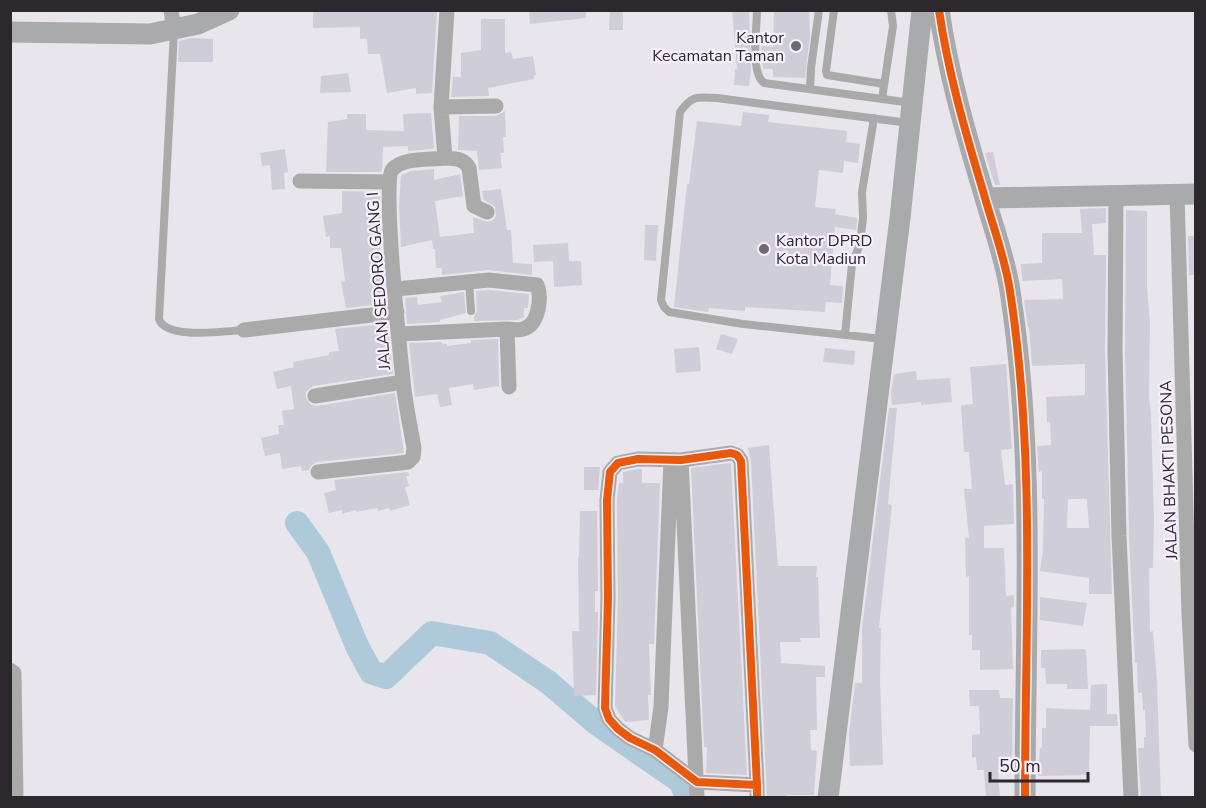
<svg xmlns="http://www.w3.org/2000/svg" width="1206" height="808" font-family="'Nunito Sans',sans-serif">
	<rect width="100%" height="100%" fill="#e9e5ec"/>
	<g fill="none" stroke-linecap="round" stroke-linejoin="round">
		<path stroke="#aec9da" stroke-width="24" d="M297 523 318 552 357 646 371 672 386 677 432 633 490 643 548 682 596 723 681 782 687 798"/>
	</g>
	<path fill="#cfcdd8" fill-rule="evenodd" d="M313 10H437L432 93 416 94V88L387 93 380 54H368L367 39H360V27L313 28Z
		M529 10H586V18L530 24Z
		M610 10H623V30H609Z
		M732 10H749L751 69 749 86 734 85 735 69H737Z
		M774 10H809L810 35 805 78 773 77V69H763L761 46 773 47Z
		M481 19H505V53L511 52 513 59 533 56 536 75H534V79L488 88 489 96 451 97 453 77H461V53L481 50Z
		M191 38 213 39V62H178L179 41Z
		M348 73 351 92 320 93 321 76Z
		M505 111 506 137H503L504 153H500L502 168 479 170 477 151 458 150 459 116H496Z
		M743 112 769 115 768 122 847 131 846 142 860 144 858 163 844 161 843 173 819 170 815 207 836 209 835 214 857 218 856 230 835 227 830 285 843 286 842 303 826 302 825 312 745 307V311L709 308 708 312 674 307 687 184H689L697 121 741 126Z
		M431 113 434 148 432 149 408 151V146L383 147 382 172H326L328 122 347 119V114H366V130L404 131 403 114Z
		M285 149 288 172 284 173 285 189 272 190 270 165 262 166 260 153Z
		M993 152 1000 185H995L985 153Z
		M434 169V180L460 174 463 196 435 201 440 237 474 233 473 217 487 222 493 220 496 216 495 207 483 199 482 191 501 189 507 230H511L513 263 532 264V275L488 270 442 275V268H436L435 249H433L432 240 401 247 399 205 401 175 411 171Z
		M342 191 380 192 381 304 346 308 341 282 345 281 341 248H330V236L326 237 323 216 342 213Z
		M1106 208V223L1092 224 1094 255H1106L1105 351 1112 594H1089V578L1040 571 1043 549 1044 499H1042V471L1039 472 1037 446 1051 445 1050 422H1047L1046 397 1085 395V364L1032 366 1029 327H1028L1024 300 1063 299 1062 279 1022 281 1021 264 1042 263V233H1082L1080 209ZM1068 499H1087L1089 528H1067Z
		M1126 210 1147 211V285L1150 324 1149 396 1151 415 1154 519 1153 568H1149L1150 632 1153 631 1157 682 1161 798H1141L1138 748H1144V737H1146L1145 710H1143L1142 693H1138L1137 663H1135L1129 536 1125 351Z
		M645 225H658L656 261 644 260Z
		M1188 236H1196V275H1189Z
		M568 243 569 261H581L582 285 554 287 553 261 534 262 533 245Z
		M489 290 529 294 528 308H524V317L518 320 474 321V316L477 311 476 291Z
		M464 292 466 313 440 320V322L407 324 405 298 417 297 418 305 442 302 440 296Z
		M383 324V329L388 328 393 374 313 386 306 392V398L311 405 317 406 395 393 404 453 317 462 312 465 309 470 302 471 301 466 282 469 280 453 265 456 261 438 279 434 278 425H284L282 411 294 409 291 386 277 389 273 372 294 367 293 362 329 355V352L339 351 335 329Z
		M721 334 738 339 732 354 716 349Z
		M498 339 499 386 474 390 473 384 449 388 452 405 440 407 437 394 415 397 409 343 442 342V344H447V346L471 343V340Z
		M699 347 701 371 676 373 674 349Z
		M825 348 855 351 854 365 823 362Z
		M1006 364 1012 449 1001 450 1005 485 1013 484 1014 524 984 526V548H1004L1006 596 1014 595V607L1011 608 1013 669 980 670V650H972V635H969V576L966 577 965 538H969L964 489H972L969 452H964L961 405 973 404 970 367Z
		M916 371 917 380 950 378 952 402 921 405V402L892 405 891 394 894 374Z
		M889 408H897L888 504 892 505 879 628H881L880 680 883 765 850 766 849 733 855 683H862V628Z
		M769 445 778 566H817L816 577H818L820 638H800L801 642H780L781 663 825 666V677H816L817 730H810L811 750 817 751 814 795H786V798H767L751 461 748 448Z
		M730 463 731 464 747 775 706 773 707 747H704L691 468Z
		M584 467H600L598 490H584Z
		M639 469H642V483H660L654 644H649L651 695H648L649 720 625 722 615 706 618 598 617 500 619 483H623V472Z
		M408 472 409 476H406L409 486 405 487 410 505 390 511 389 508 378 511 377 508 356 512V510L342 514V510L329 513 324 493 336 490 334 480Z
		M580 511H597L598 591H595V612H598L596 695 574 696 572 631H579L578 557H579Z
		M1040 597 1087 603 1083 626 1040 620Z
		M1086 649 1088 689H1067V684H1046L1045 668H1041V650Z
		M1107 684V714H1117L1118 726H1090L1089 775 1038 776 1040 748H1042V728H1046V708L1090 710 1091 685Z
		M969 690H999L1000 698H1013L1012 770 998 771 1000 798H986L984 770H977L976 757 972 758V735L980 734 979 706H970Z"/>
	<g fill="none" stroke-linecap="round" stroke-linejoin="round">
		<path stroke="#aaaaab" stroke-width="8" d="M757 10C757 28 750 73 764 83L912 103
			M834 10 826 71 827 75 884 84
			M174 31 159 319C166 340 225 331 244 330
			M810 89 811 68 819 10
			M882 99 893 26 891 10
			M469 281 471 311
			M845 335 852 264 860 244 863 218 862 192 874 118
			M883 339 743 324 669 312 664 307 661 300 680 112C692 95 697 97 717 98L909 123"/>
		<path stroke="#aaaaab" stroke-width="15" d="M171 10 174 30
			M441 107 496 106
			M445 158C455 159 464 158 469 168L474 206 487 212
			M300 181 389 182
			M1177 194 1189 614 1196 745
			M1116 195 1115 351 1119 536 1131 798
			M396 289 489 280 537 285C542 297 539 325 523 329 518 331 512 329 507 329L509 387
			M244 330 397 312
			M400 334 507 329
			M315 396 403 382
			M681 460 697 798
			M318 472 400 463 408 462 413 457 414 448C410 425 405 403 403 380 400 352 382 184 392 170 402 157 430 160 445 158L441 107 447 10
			M10 670 14 673V677L16 798
			M655 750 661 707 671 460
			M757 785 697 782 655 750 630 738 618 729 609 719 605 708 608 598 607 500 610 472 618 463 638 459 681 460 731 453 737 455 741 461 757 785V798"/>
		<path stroke="#a9aaab" stroke-width="21" d="M939 10C948 72 965 131 983 191 992 224 1005 257 1010 291 1036 459 1025 629 1025 798
			M10 32 150 34 198 24 229 10
			M985 198 1196 194
			M828 798 900 218 922 10"/>
		<g stroke="#f8effd" stroke-width="11">
			<path id="cycleway" d="M939 10C948 72 965 131 983 191 992 224 1005 257 1010 291 1036 459 1025 629 1025 798
				M757 785 697 782 655 750 630 738 618 729 609 719 605 708 608 598 607 500 610 472 618 463 638 459 681 460 731 453 737 455 741 461 757 785V798"/>
		</g>
		<use href="#cycleway" stroke="#e8590c" stroke-width="8"/>
	</g>
	<g fill="#6e6a70" stroke="#f8effd" stroke-width="2">
		<circle cx="796" cy="46" r="6"/>
		<circle cx="764" cy="249" r="6"/>
	</g>
	<g text-anchor="middle" stroke-width="4.5" stroke-linejoin="round" paint-order="stroke">
		<g font-size="16" fill="#2c282d" stroke="#f8effd" text-anchor="end">
			<text x="784" y="43">Kantor<tspan x="784" dy="18">Kecamatan Taman</tspan></text>
			<text x="776" y="246" text-anchor="start">Kantor DPRD<tspan x="776" dy="18">Kota Madiun</tspan></text>
		</g>
		<g font-size="16" fill="#2c282d" stroke="#f8effd">
			<text transform="translate(378 281) rotate(-94)" y="6">JALAN SEDORO GANG I</text>
			<text transform="translate(1168 470) rotate(-92)" y="6">JALAN BHAKTI PESONA</text>
		</g>
	</g>
	<rect width="1206" height="808" fill="none" stroke="#2c282d" stroke-width="24"/>
	<path d="M990 772v9h98v-9" fill="none" stroke="#2c282d" stroke-width="3"/>
	<text x="999" y="772" font-size="18" fill="#2c282d" stroke="#f8effd" stroke-width="4.5" paint-order="stroke">50 m</text>
</svg>
